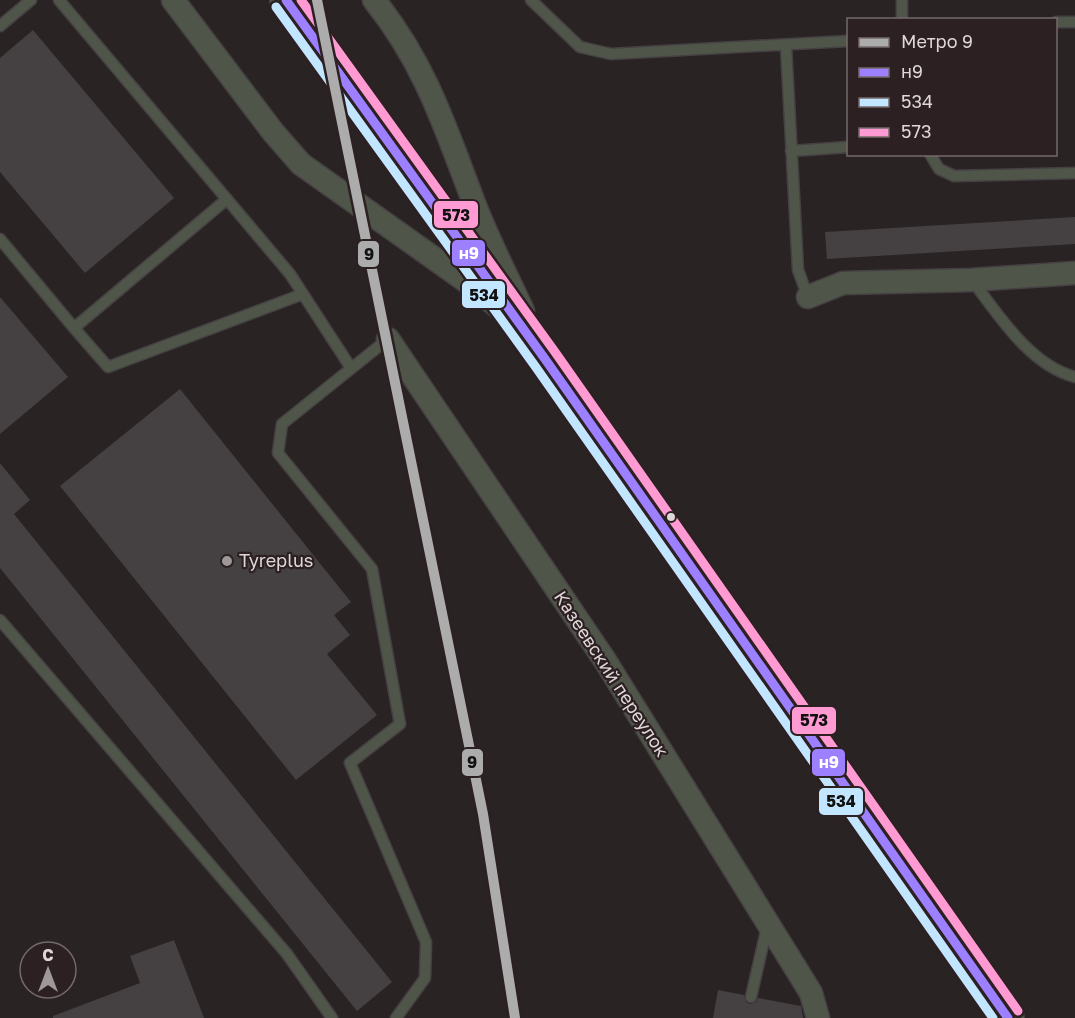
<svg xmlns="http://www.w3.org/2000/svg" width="1075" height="1018" font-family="'Golos Text',sans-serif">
	<rect width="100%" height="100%" fill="#292324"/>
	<path fill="#454041" d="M33 30 174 198 85 273 0 172V58Z
		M1075 217V244L827 259 825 232Z
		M0 297 68 377 0 434Z
		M180 389 351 602 334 615 350 635 327 654 377 715 296 780 60 486Z
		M0 463 30 500 14 514 392 982 357 1011 0 568Z
		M174 940 204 1018H53V1016L140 983 130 956Z
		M718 990 744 995 746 1002 750 1004 756 1002 758 998 801 1006 803 1018H713Z"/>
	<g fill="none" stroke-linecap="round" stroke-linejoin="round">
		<g stroke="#454142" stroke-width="13">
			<path id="lane" d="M59 0 290 274 351 368
				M531 0 580 47 611 54 848 41
				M902 0V20
				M1056 22H1075
				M0 26 31 0
				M786 46 798 270 808 297
				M791 151 848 147
				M930 154 939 169 954 176 1075 173
				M0 239 74 328 227 199
				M972 280C999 316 1030 365 1075 377
				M74 328 108 367 303 294
				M388 339 282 424 278 453 372 569 400 724 350 763 426 942 425 978 396 1018
				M0 620 287 954 332 1018
				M751 997 767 927"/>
		</g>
		<g stroke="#454142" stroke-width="25">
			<path id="street" d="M173 0 273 132 301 164 466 281 498 307
				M374 0C426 65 445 127 474 203 488 240 507 276 523 311
				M808 297 843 283 971 280 1075 273
				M388 339 606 662 811 993 818 1018"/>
		</g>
		<g stroke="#454142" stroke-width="34">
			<path id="secondary" d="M286 0 545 359 1008 1018"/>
		</g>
		<use href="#lane" stroke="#50554a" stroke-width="10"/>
		<use href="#street" stroke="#50554a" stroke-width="22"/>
		<use href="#secondary" stroke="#4f5849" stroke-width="32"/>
		<g stroke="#2c2022" stroke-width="14">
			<path id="bus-1" d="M286 0 545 359 1008 1018"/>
		</g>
		<g stroke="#2c2022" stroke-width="14">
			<path id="bus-2" d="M276 7 535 366 993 1018"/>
		</g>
		<g stroke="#2c2022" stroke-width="14">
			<path id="bus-3" d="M301 0 555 352 1018 1011"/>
		</g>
		<use href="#bus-1" stroke="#9d80ff" stroke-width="9"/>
		<use href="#bus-2" stroke="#c2e6ff" stroke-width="9"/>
		<use href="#bus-3" stroke="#ff9ad2" stroke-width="9"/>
		<g stroke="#2c2022" stroke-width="15">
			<path id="metro-1" d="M317 0 483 814 515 1018"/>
		</g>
		<use href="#metro-1" stroke="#adacac" stroke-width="10"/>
	</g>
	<circle fill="#dfd7d8" stroke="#2c2022" stroke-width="2" cx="671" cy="517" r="5"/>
	<circle fill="#9f9899" stroke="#2c2022" stroke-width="2" cx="227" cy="561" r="6"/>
	<g text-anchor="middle" stroke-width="4.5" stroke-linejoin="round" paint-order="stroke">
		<g font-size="18" fill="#dfd7d8" stroke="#2c2022" text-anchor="start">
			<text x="239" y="567">Tyreplus</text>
		</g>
		<g font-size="18" fill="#dfd7d8" stroke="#2c2022">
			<text transform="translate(611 674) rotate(57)" y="6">Казеевский переулок</text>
		</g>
	</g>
	<g stroke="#2c2022" stroke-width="2">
		<rect x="433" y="200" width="46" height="29" rx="6" fill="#ff9ad2"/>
		<rect x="451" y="239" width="35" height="28" rx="6" fill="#9d80ff"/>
		<rect x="357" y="240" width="23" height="28" rx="6" fill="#adacac"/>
		<rect x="461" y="280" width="45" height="29" rx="6" fill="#c2e6ff"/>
		<rect x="791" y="706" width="46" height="29" rx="6" fill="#ff9ad2"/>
		<rect x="461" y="748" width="23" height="29" rx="6" fill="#adacac"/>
		<rect x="811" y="748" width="35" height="29" rx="6" fill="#9d80ff"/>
		<rect x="818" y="787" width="46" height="29" rx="6" fill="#c2e6ff"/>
	</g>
	<g font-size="16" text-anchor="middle" font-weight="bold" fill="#fff">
		<text x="469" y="259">н9</text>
		<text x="829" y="768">н9</text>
	</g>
	<g font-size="16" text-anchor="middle" font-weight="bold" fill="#111">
		<text x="456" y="221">573</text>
		<text x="369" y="260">9</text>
		<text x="484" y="301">534</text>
		<text x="814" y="726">573</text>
		<text x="472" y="768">9</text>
		<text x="841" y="807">534</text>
	</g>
	<rect x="847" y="18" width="210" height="138" fill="#2c2022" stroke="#74696b" stroke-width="1.5"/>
	<rect x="859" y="38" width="30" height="9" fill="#adacac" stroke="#74696b" stroke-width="1.5"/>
	<text x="901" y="48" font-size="18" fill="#dfd7d8">Метро 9</text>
	<rect x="859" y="68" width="30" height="9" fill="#9d80ff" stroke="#74696b" stroke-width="1.5"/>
	<text x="901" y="78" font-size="18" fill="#dfd7d8">н9</text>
	<rect x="859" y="98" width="30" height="9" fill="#c2e6ff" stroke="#74696b" stroke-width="1.5"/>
	<text x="901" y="108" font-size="18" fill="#dfd7d8">534</text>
	<rect x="859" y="128" width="30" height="9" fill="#ff9ad2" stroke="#74696b" stroke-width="1.5"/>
	<text x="901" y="138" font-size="18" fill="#dfd7d8">573</text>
	<g transform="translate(48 970)"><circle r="28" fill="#2c2022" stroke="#74696b" stroke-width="1.5"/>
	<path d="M0-4.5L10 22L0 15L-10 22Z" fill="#9f9899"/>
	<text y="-9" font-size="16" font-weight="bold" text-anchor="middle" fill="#dfd7d8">С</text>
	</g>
</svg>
